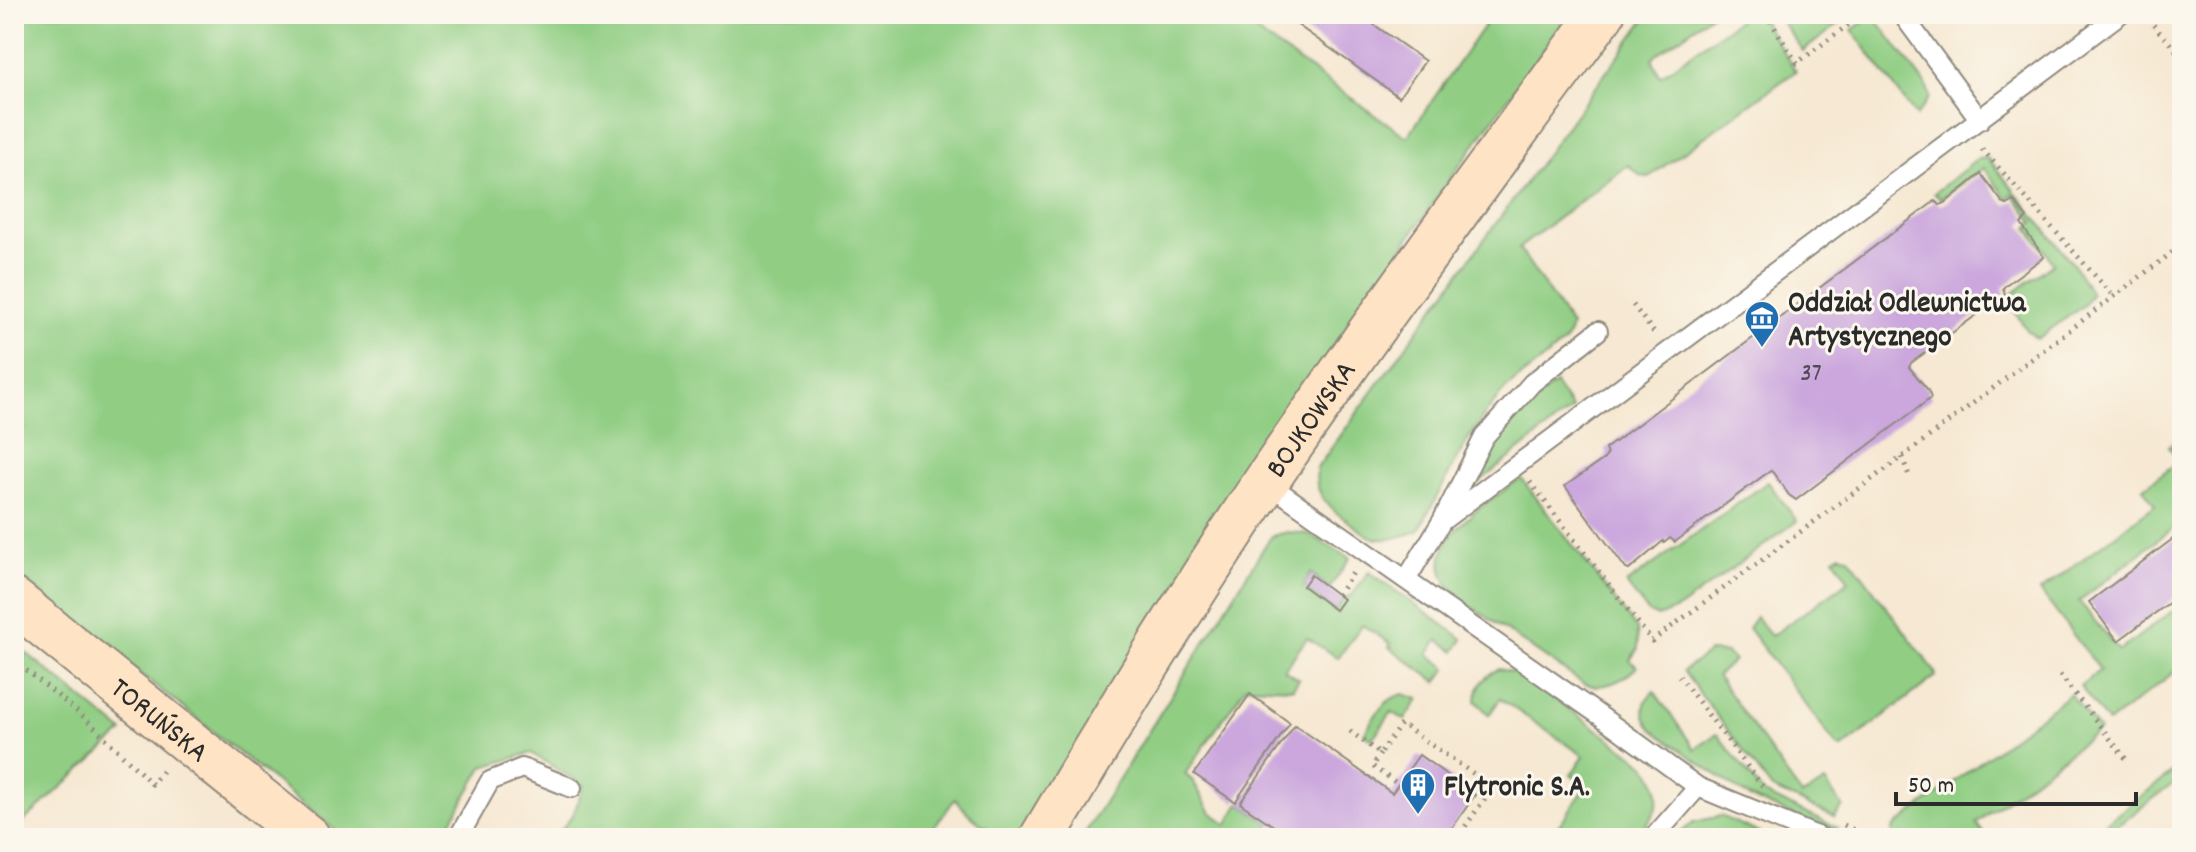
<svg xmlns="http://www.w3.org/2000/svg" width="2196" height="852" font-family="Dekko,sans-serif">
	<rect width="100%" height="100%" fill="#fbf7ec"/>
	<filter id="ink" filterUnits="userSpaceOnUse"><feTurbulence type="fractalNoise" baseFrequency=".0125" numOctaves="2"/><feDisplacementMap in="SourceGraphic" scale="16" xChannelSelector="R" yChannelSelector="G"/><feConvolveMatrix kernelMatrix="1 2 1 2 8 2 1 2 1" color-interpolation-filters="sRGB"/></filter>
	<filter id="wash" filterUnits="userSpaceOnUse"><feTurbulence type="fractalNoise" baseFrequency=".006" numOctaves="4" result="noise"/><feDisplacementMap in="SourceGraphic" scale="32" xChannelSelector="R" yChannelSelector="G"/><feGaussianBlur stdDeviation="1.8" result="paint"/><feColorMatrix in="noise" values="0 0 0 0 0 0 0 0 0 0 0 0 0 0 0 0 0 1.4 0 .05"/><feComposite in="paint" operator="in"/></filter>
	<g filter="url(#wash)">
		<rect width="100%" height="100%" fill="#f6e8d2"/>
		<path fill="#91ce84" stroke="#5e7c58" stroke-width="2" d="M14 14H1231L1407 137 1492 14H1569L1440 193 1346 330 1023 832 1012 838C984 829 974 821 955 799L926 838H554L573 815 584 786 531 753 483 767 442 838H345L14 572Z
			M1649 14H1712L1652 58 1660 76 1747 14H1758L1796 71 1649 177 1641 176 1628 165 1519 248 1571 326C1570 330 1569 334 1567 338 1562 348 1518 377 1506 389 1466 431 1447 482 1418 531 1405 535 1388 542 1374 538 1367 536 1359 529 1352 524 1332 511 1312 495 1317 468Z
			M1776 14H1852L1803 51Z
			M1873 15 1927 87 1930 97 1916 116 1852 30Z
			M1988 158 2074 265 2091 294 2084 305 2037 339 2028 331 2006 299 2053 263 2028 228 2034 222 2013 194 2007 199 1984 168 1940 199 1934 193 1978 159Z
			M1555 384 1572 409 1479 482C1488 440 1523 409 1555 384Z
			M2182 436V521L2079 601 2119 651 2182 604V666L2108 723 2080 686 2100 670 2040 591 2155 505 2143 488 2179 461 2168 446Z
			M1521 478 1637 629 1638 649 1630 660 1637 667C1623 681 1604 690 1584 684L1463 601C1403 550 1483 506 1521 478Z
			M1768 482 1797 521 1679 608 1658 617 1649 613 1626 584Z
			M1288 532 1309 534 1350 558 1329 589 1311 573 1303 586 1335 610 1343 599 1352 595 1369 572 1463 639 1455 651 1438 640 1428 654 1447 668 1437 682 1389 647 1391 644 1362 625 1338 658 1307 638 1284 670 1299 679 1293 688 1246 686 1185 774 1193 781 1210 811 1227 825 1240 803 1271 824 1261 838H1082L1266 544 1272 536Z
			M1841 554 1849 557 1935 672 1936 676 1842 748 1837 746 1748 628 1756 617 1771 636 1849 581 1834 558Z
			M14 643 123 732 14 830Z
			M1709 652 1726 653 1734 660 1717 676 1802 796 1825 782 1843 807 1834 817 1772 789 1683 671Z
			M1499 669 1521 674 1646 765C1668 795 1658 812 1636 838H1550L1586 787 1571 775 1584 756 1500 699 1489 715 1476 701C1477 686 1485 675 1499 669Z
			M1654 691 1695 749 1717 734 1764 794 1838 828 1832 831 1750 798 1658 734C1643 722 1638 705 1654 691Z
			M1403 694 1419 699 1405 720 1392 712 1372 739 1364 734C1374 717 1383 699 1403 694Z
			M2070 694 2099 730 1976 823 1987 838H1894L1892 831 1897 825Z
			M2182 765V777L2101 838H2086Z
			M1721 816 1770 838H1674L1694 822Z"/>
		<g id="blocks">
			<path fill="#cba7dd" d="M1282 14H1359L1425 61 1399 97Z
				M1981 174 2003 203 2007 205 2014 201 2027 218 2021 224 2023 227 2044 257 2007 284 2003 288 2005 294 1911 363 1909 367 1928 390 1931 398 1796 500 1789 495 1771 470 1675 542 1670 538 1664 543 1663 541 1629 570 1626 569 1565 486 1604 459 1607 455 1605 449 1935 201 1940 205 1945 203Z
				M2182 532V593L2118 641 2089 602Z
				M1311 575 1343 599 1335 610 1303 586Z
				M1250 694 1290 723 1235 802 1194 774Z
				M1295 725 1392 793 1419 755 1475 795 1445 838H1291L1240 803Z"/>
		</g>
	</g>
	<g filter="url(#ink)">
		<use href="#blocks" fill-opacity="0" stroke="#908a7e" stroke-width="2"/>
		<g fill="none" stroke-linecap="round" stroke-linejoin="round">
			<g stroke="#908a7e" stroke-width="22">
				<path id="lane" d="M1902 14 1980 120
					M1266 482 1599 715 1698 787 1822 838
					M1443 519 1484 437 1532 383 1598 331
					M1406 580 1442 521 2120 14
					M458 838 490 781 522 768 572 788
					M1653 838 1698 787"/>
			</g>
			<g stroke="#908a7e" stroke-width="48">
				<g id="secondary">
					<path id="s1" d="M14 601 308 838"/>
					<path id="s2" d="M1042 838C1114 717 1188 596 1267 480 1375 322 1488 167 1602 14"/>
				</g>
			</g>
			<path stroke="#908a7e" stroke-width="5" stroke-dasharray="2 6" stroke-linecap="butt" d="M1766 14 1797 63 1863 14
				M2148 19 2182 57
				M1982 149 2114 297
				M1633 305 1655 334
				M1902 457 1910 478
				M1530 482 1652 641 1902 457 2182 245
				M1338 595 1353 573
				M14 660 85 718 152 784 163 770
				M2060 675 2126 759
				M1679 676 1763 787
				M1350 731 1380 754 1401 724 1493 787 1457 838
				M1380 754 1372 766 1398 784
				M1844 825 1856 831"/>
			<use href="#lane" stroke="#fff" stroke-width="18"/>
			<use href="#secondary" stroke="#fee4c5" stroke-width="44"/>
		</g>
	</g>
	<defs>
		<g id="museum-pin" transform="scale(1.8)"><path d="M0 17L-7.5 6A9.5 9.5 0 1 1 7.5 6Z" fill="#1f6fb2" stroke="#fbf7ec"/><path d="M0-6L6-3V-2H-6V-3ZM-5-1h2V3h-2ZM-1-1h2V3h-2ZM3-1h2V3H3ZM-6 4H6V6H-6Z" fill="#fff"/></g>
		<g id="building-pin" transform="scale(1.8)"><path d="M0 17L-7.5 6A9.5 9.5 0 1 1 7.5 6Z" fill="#1f6fb2" stroke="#fbf7ec"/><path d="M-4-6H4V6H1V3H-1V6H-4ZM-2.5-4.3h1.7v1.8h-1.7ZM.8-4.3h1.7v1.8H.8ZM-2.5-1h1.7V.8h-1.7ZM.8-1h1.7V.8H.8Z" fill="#fff"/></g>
	</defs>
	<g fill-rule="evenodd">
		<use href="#museum-pin" x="1762" y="318"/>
		<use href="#building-pin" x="1418" y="785"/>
	</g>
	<g text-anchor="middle" stroke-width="6" stroke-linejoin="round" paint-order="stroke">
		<g font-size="26" fill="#534a58">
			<text x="1811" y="380">37</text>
		</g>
		<g font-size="30" font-weight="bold" fill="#2b2b2b" stroke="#fbf7ec" text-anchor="start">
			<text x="1788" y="311">Oddział Odlewnictwa<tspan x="1788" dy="34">Artystycznego</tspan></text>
			<text x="1444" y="795">Flytronic S.A.</text>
		</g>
		<g font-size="30" fill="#2b2b2b" stroke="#fbf7ec">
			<text dy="10" stroke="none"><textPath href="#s2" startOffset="498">BOJKOWSKA</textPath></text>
			<text dy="10" stroke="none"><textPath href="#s1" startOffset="188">TORUŃSKA</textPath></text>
		</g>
	</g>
	<rect width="2196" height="852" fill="none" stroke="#fbf7ec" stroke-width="48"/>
	<path d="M1896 792v12h240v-12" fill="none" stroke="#2b2b2b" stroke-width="4"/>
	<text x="1908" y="792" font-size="24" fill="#2b2b2b" stroke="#fbf7ec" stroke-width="6" paint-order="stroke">50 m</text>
</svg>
